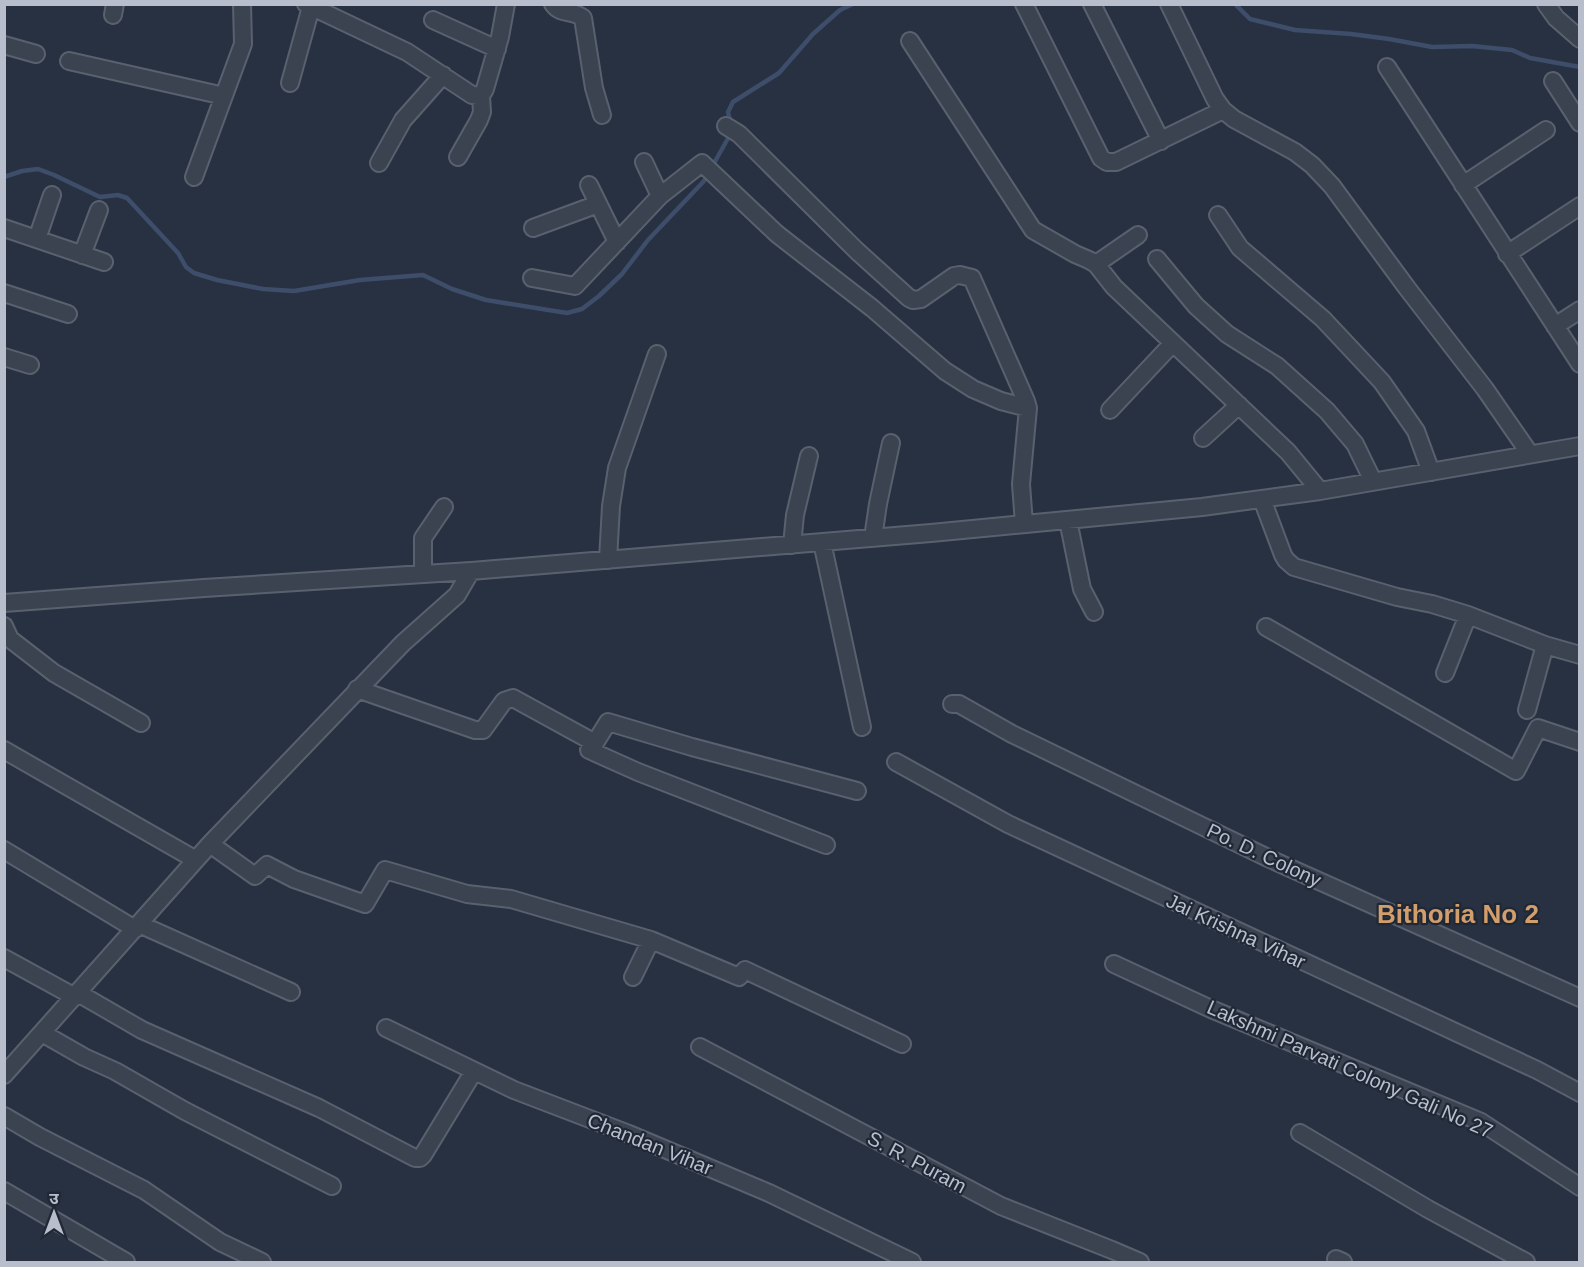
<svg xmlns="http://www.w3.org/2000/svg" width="1584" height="1267" font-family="Helvetica,'Noto Sans Devanagari',sans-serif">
	<rect width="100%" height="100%" fill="#273141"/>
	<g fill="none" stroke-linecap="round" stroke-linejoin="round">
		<path stroke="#3e4d69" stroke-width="4.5" d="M1235 4 1250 19 1295 30 1351 34 1389 39 1432 47 1472 46 1512 50 1530 58 1580 67
			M732 124 730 121 728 112 733 102 779 73 813 34 840 10 853 4
			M4 177 22 171 38 169 54 175 100 197 118 195 127 198 178 253 186 267 194 273 217 280 263 289 294 291 360 280 423 275 452 289 486 300 567 313 582 309 599 296 622 274 648 240 704 181 731 133"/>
		<g stroke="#59616e" stroke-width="20">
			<path id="minor" d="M306 4 407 52 472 95 481 96 485 89 500 37 506 4
				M553 4C560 15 574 10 583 18L594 88 602 115
				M1024 4 1101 158 1107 162H1116L1223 110
				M1092 4 1161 141
				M1169 4 1215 99 1223 110 1234 119 1295 152 1312 165 1332 186 1407 288 1485 389 1530 454
				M1546 4 1556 18 1580 39
				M113 15 115 4
				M433 20 497 49
				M910 41 1033 230 1075 254 1089 260 1096 264 1114 287 1288 452 1320 491
				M4 45 36 54
				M69 61 224 96
				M1387 67 1580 364
				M1553 81 1580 123
				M290 83 311 7
				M726 126 739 134 857 251 909 298 913 300 921 299 954 276 960 275 972 278 1026 401 1028 408 1021 484 1024 524
				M458 157 479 120 482 112 481 96
				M644 162 660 196
				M379 163 403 120 443 75
				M194 177 243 44 242 4
				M589 185 617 242
				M1463 185 1546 130
				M1218 215 1240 248 1323 319 1382 382 1416 431 1431 472
				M4 228 104 262
				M533 228 598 204
				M37 239 52 195
				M1507 254 1580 206
				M82 255 99 210
				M1157 259 1196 306 1227 334 1277 366 1327 411 1355 444 1373 481
				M1096 264 1138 235
				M532 278 575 286 660 196 702 163 777 234 872 308 945 371 973 389 1001 401 1028 408
				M4 293 68 314
				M1555 326 1580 310
				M4 357 30 365
				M1110 410 1173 343
				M1203 438 1239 405
				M1262 499 1283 555 1286 560 1294 567 1397 597 1432 604 1468 615 1545 645 1580 655
				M1068 520 1082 589 1094 612
				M873 538 878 504 891 443
				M822 542 862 727
				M792 545 795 515 809 456
				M608 560 611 506 617 468 657 354
				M423 574V538L444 507
				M4 603 204 588 471 571 931 533 1202 507 1320 491 1580 446
				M4 626 10 639 54 673 141 723
				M1266 627 1516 771 1538 728 1580 742
				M1445 673 1468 615
				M357 689 475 730H483L504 701 513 698 595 743 589 750 638 772 826 845
				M952 704H959L1012 734 1270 859 1580 998
				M1527 710 1545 645
				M595 743 608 722 692 747 857 791
				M4 750 196 860
				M896 762 1008 824 1537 1070 1580 1093
				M210 844 255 876 267 865 294 879 365 904 385 870 467 894 511 899 651 940 739 977 745 970 902 1044
				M4 850 135 929
				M139 924 291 992
				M4 958 75 997
				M1114 964 1211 1009 1481 1122 1580 1187
				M633 977 651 940
				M78 993 142 1030 319 1108 415 1158H420L423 1155 474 1071
				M386 1028 514 1090 629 1134 769 1193 912 1262
				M42 1033 84 1057 115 1071 185 1111 332 1186
				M700 1047 1001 1206 1112 1250 1140 1262
				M4 1075 210 844 403 643 457 595 471 571
				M4 1116 40 1137 144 1190 220 1242 262 1262
				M1300 1133 1428 1209 1526 1262
				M4 1191 126 1262
				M1336 1259 1343 1262"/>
		</g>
		<use href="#minor" stroke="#3b4351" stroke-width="16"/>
	</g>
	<g text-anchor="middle" stroke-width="4.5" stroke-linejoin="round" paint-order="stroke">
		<g font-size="20" fill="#b8becb" stroke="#202836">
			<text transform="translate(1264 855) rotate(25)" y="7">Po. D. Colony</text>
			<text transform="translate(1236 931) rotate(25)" y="7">Jai Krishna Vihar</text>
			<text transform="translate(1350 1069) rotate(24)" y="7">Lakshmi Parvati Colony Gali No 27</text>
			<text transform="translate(650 1144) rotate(22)" y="7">Chandan Vihar</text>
			<text transform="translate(917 1162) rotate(28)" y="7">S. R. Puram</text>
		</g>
		<g font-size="26" font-weight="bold" fill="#d29e6c" stroke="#202836">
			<text x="1458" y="923">Bithoria No 2</text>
		</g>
	</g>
	<rect width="1584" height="1267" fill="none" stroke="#b8becb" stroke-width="12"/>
	<g transform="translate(54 1213)" stroke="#202836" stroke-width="4.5" paint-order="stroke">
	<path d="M0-4.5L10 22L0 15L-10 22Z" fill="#b8becb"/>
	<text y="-9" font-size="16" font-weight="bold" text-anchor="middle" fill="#b8becb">उ</text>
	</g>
</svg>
